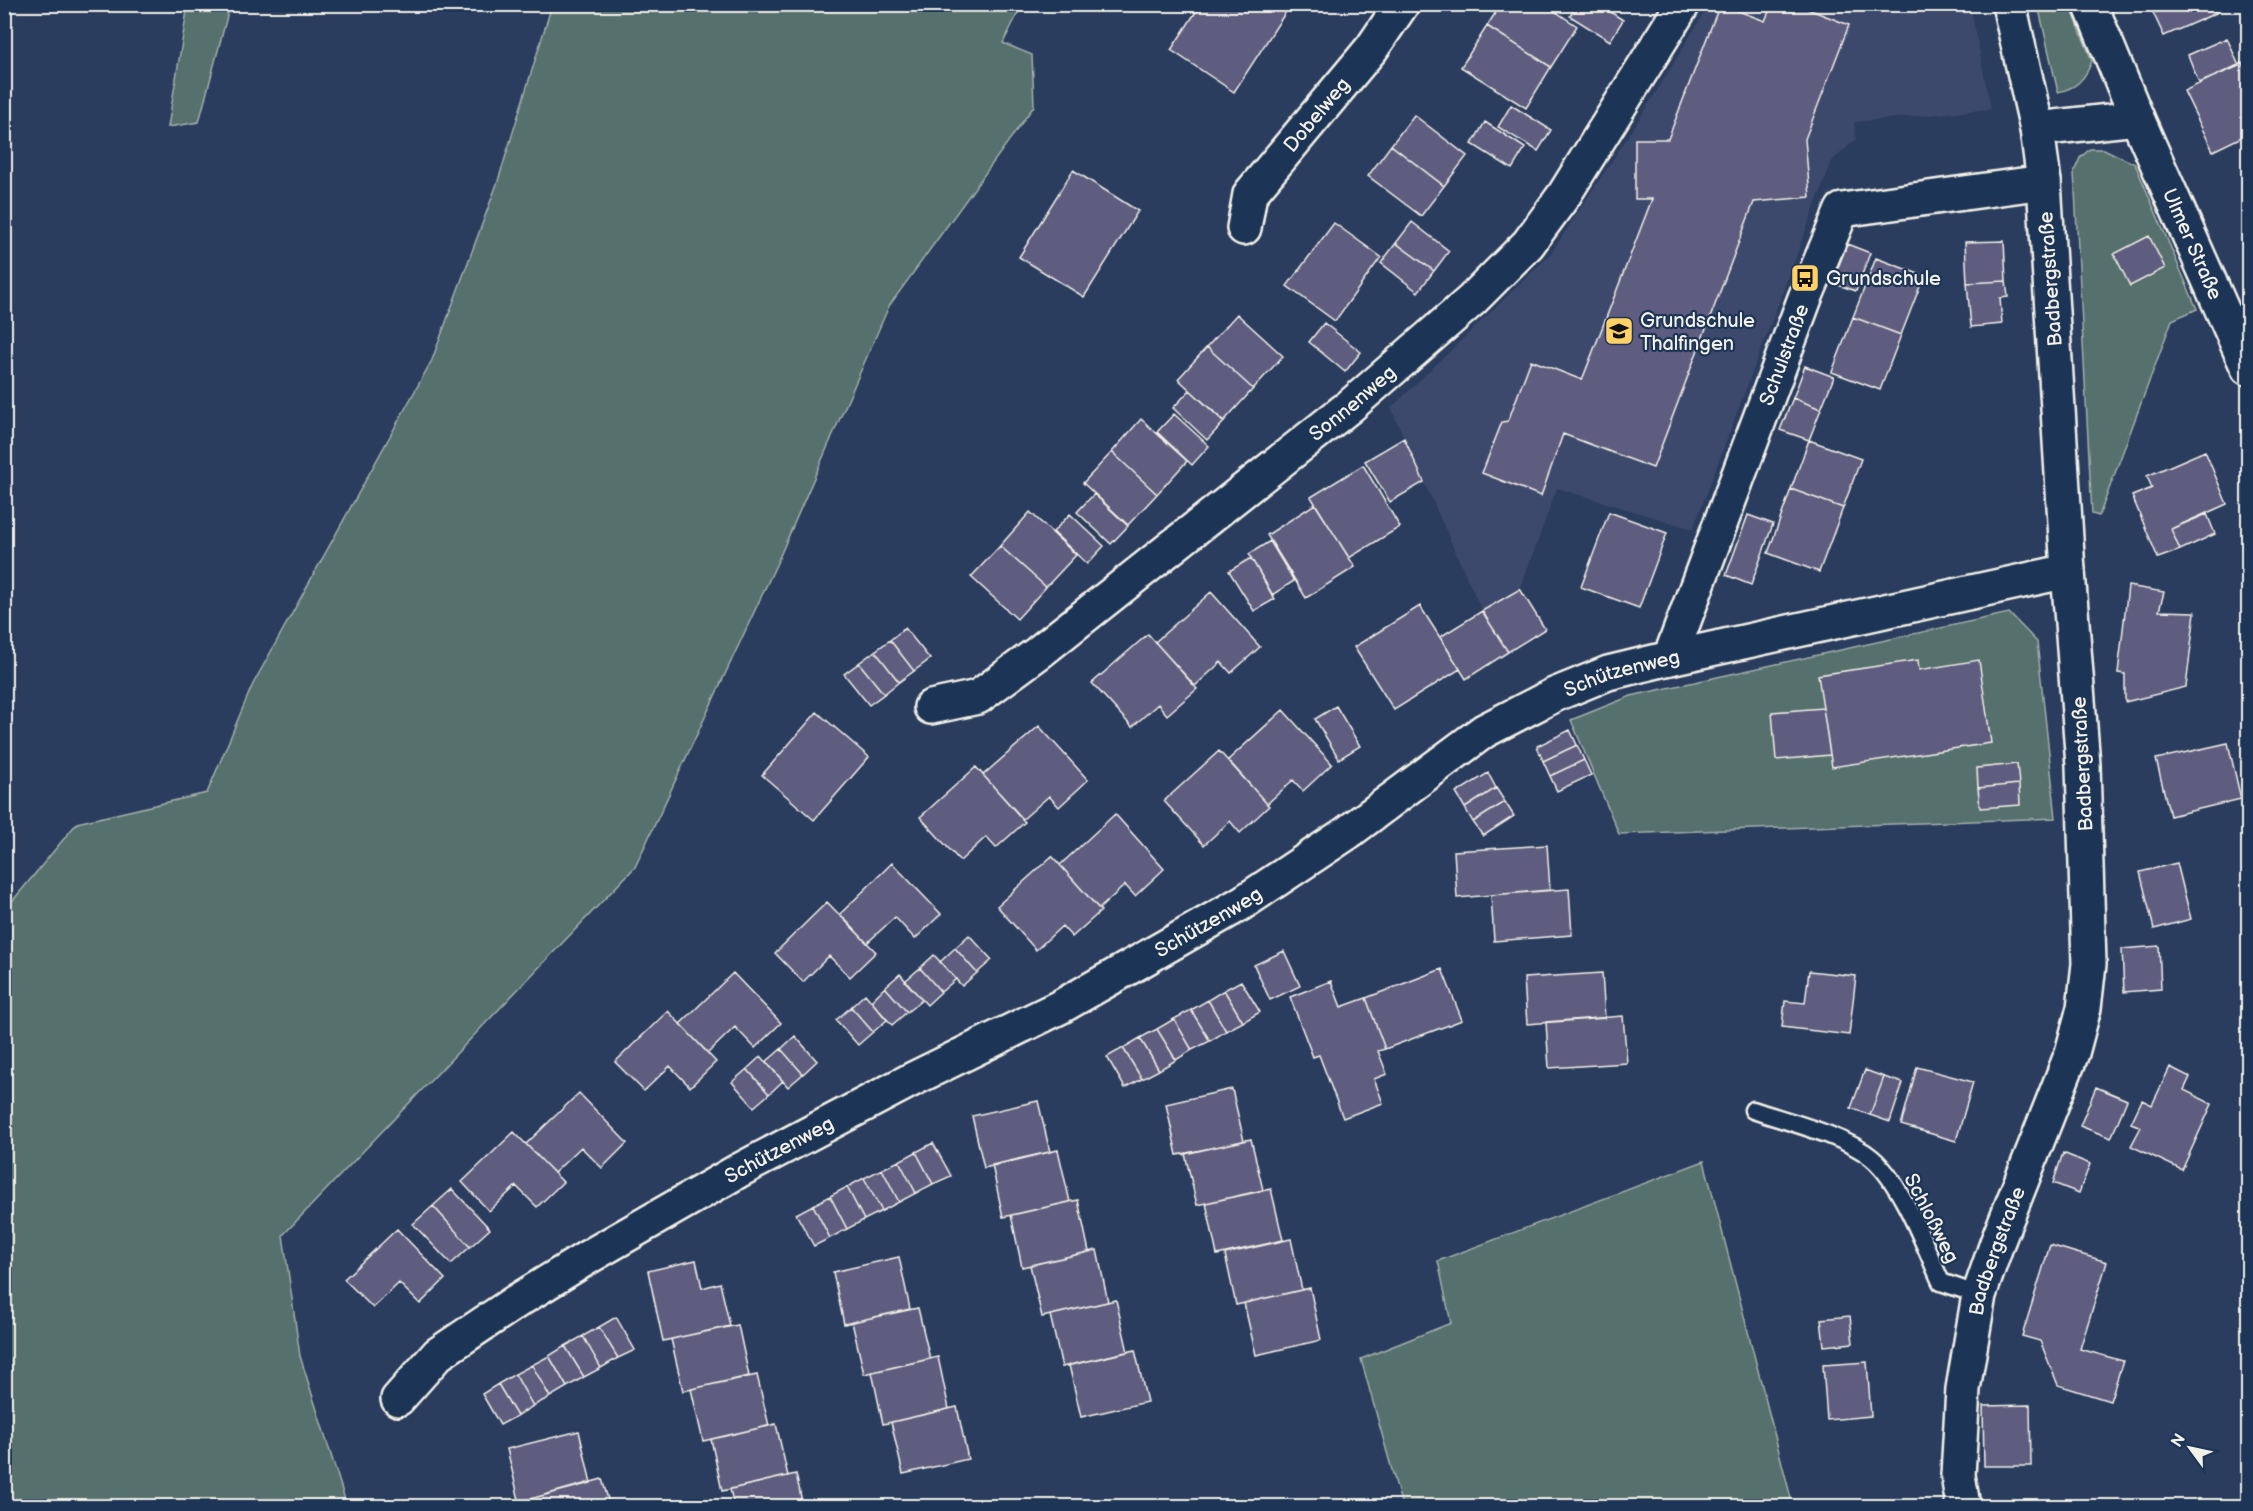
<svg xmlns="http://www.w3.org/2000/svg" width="2253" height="1511" font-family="'Balsamiq Sans',sans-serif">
	<rect width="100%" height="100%" fill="#2a3d5f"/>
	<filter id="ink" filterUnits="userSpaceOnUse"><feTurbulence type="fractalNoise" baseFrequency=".0167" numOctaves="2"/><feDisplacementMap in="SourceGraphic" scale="12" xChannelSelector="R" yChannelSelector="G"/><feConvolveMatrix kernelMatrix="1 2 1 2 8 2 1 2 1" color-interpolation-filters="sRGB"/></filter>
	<g filter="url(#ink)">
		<path fill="#3e4a6c" d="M1709 5H1970L1991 109 1854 122 1856 139 1832 161 1693 529 1557 488 1520 589 1482 611 1391 408 1550 255 1644 112Z"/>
		<path fill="#546f6d" stroke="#a4b0aa" stroke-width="1.5" d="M188 5H230L199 122 168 127Z
			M552 5H1022L1003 43 1032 55 1034 106 889 306 776 565 635 867 283 1235 300 1356 347 1506H5V910L77 823 207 793 252 686 432 360 498 181Z
			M2038 5H2070L2092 61C2085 79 2077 88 2058 92Z
			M2090 149H2104L2135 164 2197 309 2172 320 2099 516 2092 514 2074 172 2080 158Z
			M2009 613 2037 642 2056 818 1619 834 1571 720 1631 696Z
			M1704 1161 1793 1506H1402L1361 1359 1451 1323 1438 1261Z"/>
		<path fill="#5e5d7f" stroke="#f4f1e8" stroke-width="1.5" d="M1201 4H1291L1234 92 1171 50Z
			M1501 4H1544L1577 26 1551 67 1487 26Z
			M1577 4H1598L1623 20 1610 41 1570 16Z
			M1720 4 1765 21 1772 4H1795L1849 25 1805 139 1810 197 1754 202 1653 468 1563 434 1541 496 1482 473 1502 422 1508 421 1531 360 1582 380 1652 199H1635V139H1668Z
			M2149 4H2212L2216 13 2164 36Z
			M1487 26 1551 67 1526 108 1461 67Z
			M2227 38 2239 66 2199 83 2188 55Z
			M2242 63 2248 76V134L2213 151 2184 91Z
			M1511 105 1551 130 1538 151 1498 127Z
			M1414 115 1467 156 1444 186 1391 145Z
			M1485 122 1525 148 1512 169 1472 144Z
			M1391 145 1444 186 1421 216 1368 176Z
			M1073 170 1138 211 1084 297 1019 257Z
			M1412 222 1449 251 1434 271 1396 243Z
			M1334 223 1381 257 1335 321 1287 286Z
			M2149 236 2165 268 2130 286 2114 254Z
			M2004 241 2006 281 1967 283 1965 242Z
			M1396 243 1434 271 1418 292 1381 263Z
			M1847 244 1870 253 1856 291 1832 283Z
			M1876 258 1924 276 1901 335 1853 317Z
			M2006 281 2008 297 2000 298 2002 324 1971 327 1967 283Z
			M1237 314 1283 356 1253 389 1207 347Z
			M1853 317 1901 335 1880 390 1832 372Z
			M1324 323 1361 352 1345 372 1309 342Z
			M1207 347 1253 389 1224 421 1178 379Z
			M1805 366 1834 377 1821 409 1793 398Z
			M1190 390 1224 422 1207 440 1173 408Z
			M1793 398 1821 409 1809 440 1780 430Z
			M1174 414 1209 446 1192 465 1157 432Z
			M1141 419 1187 461 1157 494 1112 452Z
			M1404 438 1424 482 1390 502 1365 461Z
			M1809 440 1861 459 1843 508 1791 489Z
			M2205 451 2227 504 2171 529 2180 550 2158 558 2132 496 2152 488 2147 476Z
			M1112 452 1157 494 1128 525 1083 483Z
			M1363 465 1400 527 1349 558 1311 497Z
			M1791 489 1843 508 1819 572 1768 553Z
			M1094 494 1128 526 1111 544 1077 512Z
			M1315 504 1355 567 1306 598 1267 535Z
			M1030 512 1076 555 1046 587 1000 546Z
			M1609 512 1667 533 1639 608 1581 587Z
			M1070 514 1104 546 1087 564 1053 532Z
			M2207 514 2215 534 2180 550 2171 529Z
			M1748 515 1773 524 1751 585 1726 575Z
			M1270 541 1294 581 1272 595 1249 554Z
			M1000 546 1046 587 1017 619 971 577Z
			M1251 558 1275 599 1254 611 1229 571Z
			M2128 586 2164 592 2159 611 2195 612 2186 687 2125 702V674L2118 673Z
			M1520 589 1545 629 1508 652 1482 611Z
			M1211 592 1260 647 1231 673 1221 662 1195 686 1155 642Z
			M1420 606 1460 669 1394 710 1354 647Z
			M1482 611 1508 652 1466 679 1440 637Z
			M905 628 930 659 914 671 890 640Z
			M1148 634 1197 689 1167 715 1158 704 1132 727 1092 683Z
			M890 640 914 671 899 682 875 651Z
			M875 651 899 682 884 694 859 663Z
			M1918 660 1919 670 1979 660 1991 743 1832 767 1818 675Z
			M859 663 884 694 869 705 844 674Z
			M1336 706 1360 746 1339 759 1315 719Z
			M1823 708 1830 755 1776 760 1772 712Z
			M1283 710 1332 764 1303 791 1293 780 1267 804 1228 760Z
			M817 712 869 757 814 820 762 775Z
			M1039 726 1088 780 1059 807 1049 796 1023 819 983 775Z
			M1570 730 1577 745 1543 761 1537 746Z
			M2228 743 2241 799 2170 816 2156 759Z
			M1577 745 1584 760 1550 776 1543 761Z
			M1219 751 1269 806 1240 833 1230 821 1204 845 1164 801Z
			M1584 760 1591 775 1557 791 1550 776Z
			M2017 764 2019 784 1978 788 1977 768Z
			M976 767 1025 822 996 848 986 837 960 861 920 817Z
			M1488 773 1496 788 1465 808 1456 793Z
			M2019 784 2020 805 1980 808 1978 788Z
			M1496 788 1505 802 1473 822 1465 808Z
			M1505 802 1514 816 1483 836 1473 822Z
			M1115 814 1164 869 1135 896 1125 885 1099 909 1060 865Z
			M1547 845 1550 890 1457 898 1454 851Z
			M1052 856 1101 911 1072 937 1062 926 1036 950 997 906Z
			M892 863 941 914 915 939 895 917 867 943 840 914Z
			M2177 863 2191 919 2154 929 2140 872Z
			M1569 889 1572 935 1494 941 1491 895Z
			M827 902 876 952 850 977 829 956 803 982 775 953Z
			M969 935 992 960 977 973 955 948Z
			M2159 946 2161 989 2124 992 2122 949Z
			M955 948 977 973 962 986 940 962Z
			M1284 951 1300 986 1270 1000 1254 965Z
			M934 955 956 979 941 992 920 968Z
			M920 968 941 992 927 1005 905 981Z
			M1442 969 1462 1020 1385 1049 1366 998Z
			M1809 971 1856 976 1849 1035 1782 1027 1785 1001 1805 1003Z
			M733 973 781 1023 755 1048 735 1027 708 1053 680 1024Z
			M1602 973 1605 1018 1527 1024 1524 978Z
			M900 974 922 1000 907 1012 885 987Z
			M1241 981 1260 1012 1243 1022 1224 990Z
			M1331 981 1341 1007 1366 998 1385 1049 1378 1051 1387 1074 1374 1079 1383 1103 1343 1118 1319 1055 1313 1057 1290 997Z
			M885 987 907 1012 892 1025 871 1001Z
			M1224 990 1243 1022 1226 1031 1208 1000Z
			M865 994 887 1020 873 1032 851 1007Z
			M1208 1000 1226 1031 1210 1041 1191 1010Z
			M851 1007 873 1032 858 1045 836 1020Z
			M1191 1010 1210 1041 1192 1050 1174 1019Z
			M668 1011 716 1062 690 1087 670 1066 644 1091 615 1062Z
			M1623 1016 1627 1063 1549 1068 1546 1022Z
			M1174 1019 1192 1050 1176 1060 1157 1029Z
			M1157 1029 1176 1060 1159 1070 1140 1038Z
			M795 1036 817 1061 803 1074 781 1049Z
			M1140 1038 1159 1070 1142 1079 1123 1048Z
			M1123 1048 1142 1079 1125 1088 1107 1057Z
			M781 1049 803 1074 788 1087 766 1062Z
			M761 1056 783 1081 769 1094 747 1069Z
			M1917 1067 1973 1082 1956 1141 1901 1125Z
			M2170 1067 2190 1077 2184 1090 2212 1104 2182 1170 2131 1146 2141 1127 2131 1123 2142 1100 2152 1105Z
			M747 1069 769 1094 754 1107 732 1082Z
			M1865 1070 1884 1077 1870 1115 1851 1108Z
			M1884 1077 1903 1083 1890 1122 1870 1115Z
			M2096 1087 2127 1100 2111 1138 2080 1126Z
			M1232 1089 1244 1141 1177 1155 1166 1104Z
			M579 1093 627 1143 602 1168 581 1147 554 1173 526 1144Z
			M1038 1101 1050 1152 984 1168 972 1116Z
			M514 1132 563 1182 537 1207 516 1186 489 1211 462 1182Z
			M1251 1139 1263 1190 1197 1205 1185 1154Z
			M933 1143 951 1176 933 1184 916 1152Z
			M1058 1150 1070 1202 1003 1217 992 1165Z
			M916 1152 933 1184 916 1193 899 1161Z
			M2063 1153 2090 1164 2079 1193 2053 1183Z
			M899 1161 916 1193 899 1202 882 1169Z
			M882 1169 899 1202 882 1211 864 1178Z
			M864 1178 882 1211 864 1220 847 1187Z
			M847 1187 864 1220 847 1229 830 1196Z
			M452 1189 490 1229 470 1247 433 1206Z
			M1271 1189 1283 1240 1217 1255 1206 1203Z
			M830 1196 847 1229 830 1238 813 1205Z
			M1078 1200 1089 1252 1022 1267 1011 1215Z
			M813 1205 830 1238 814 1246 796 1214Z
			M433 1206 470 1247 451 1264 413 1224Z
			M397 1229 445 1279 420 1304 399 1283 373 1308 344 1279Z
			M1291 1239 1302 1290 1236 1305 1225 1254Z
			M2050 1245 2107 1262 2080 1349 2123 1361 2110 1401 2058 1385 2040 1341 2022 1336Z
			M1097 1250 1108 1302 1042 1317 1030 1265Z
			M899 1257 910 1309 844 1324 833 1272Z
			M696 1260 702 1288 720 1283 730 1326 663 1341 648 1271Z
			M1310 1288 1321 1340 1256 1355 1244 1303Z
			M1116 1300 1128 1352 1062 1367 1050 1315Z
			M918 1308 930 1359 864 1374 852 1322Z
			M1850 1316 1853 1343 1824 1346 1821 1319Z
			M616 1317 635 1350 618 1358 599 1327Z
			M738 1325 749 1376 683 1391 671 1339Z
			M599 1327 618 1358 601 1368 583 1336Z
			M583 1336 601 1368 584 1377 565 1346Z
			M565 1346 584 1377 567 1387 549 1356Z
			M1135 1350 1147 1402 1081 1417 1069 1365Z
			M549 1356 567 1387 550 1397 532 1365Z
			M938 1357 949 1409 883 1424 872 1372Z
			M1867 1362 1871 1416 1827 1420 1823 1365Z
			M532 1365 550 1397 533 1406 515 1374Z
			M515 1374 533 1406 517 1416 498 1384Z
			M757 1375 769 1426 703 1441 691 1389Z
			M498 1384 517 1416 500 1425 482 1394Z
			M2030 1405 2031 1466H1984L1983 1406Z
			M957 1407 968 1459 903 1474 891 1422Z
			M776 1424 788 1476 722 1491 711 1439Z
			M579 1431 591 1483 530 1499 519 1500 507 1449Z
			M796 1474 803 1506H734L730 1489Z
			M602 1479 610 1506H531L530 1499Z"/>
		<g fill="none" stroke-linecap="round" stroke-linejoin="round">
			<g stroke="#f4f1e8" stroke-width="21">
				<path id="service" d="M1753 1110C1788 1122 1844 1135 1872 1158 1902 1183 1925 1247 1941 1282L1979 1295"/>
			</g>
			<g stroke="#f4f1e8" stroke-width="38">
				<g id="minor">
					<path id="s1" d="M2090 4 2137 118 2248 368"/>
					<path d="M2037 129 2137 118"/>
					<path id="s2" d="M1244 228 1250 194 1372 48 1402 4"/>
					<path id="s3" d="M1670 658 1805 298 1842 210 2044 182"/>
					<path id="s4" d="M931 707 978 697 1038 653 1350 406 1472 300 1528 244 1564 195 1683 4"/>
					<path id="s5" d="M398 1399 438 1354 517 1301 590 1256 738 1171 911 1080 1060 1007 1242 903 1347 833 1484 731 1554 695 1608 673 1670 658 2068 571"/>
					<path id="s6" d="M1963 1506 1958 1475 1963 1389 1979 1295 1997 1243 2072 1053 2084 1008 2089 964 2083 765 2068 571 2044 182 2037 129 2009 4"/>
				</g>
			</g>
			<use href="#service" stroke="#1d3557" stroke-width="16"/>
			<use href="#minor" stroke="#1d3557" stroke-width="33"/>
		</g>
	</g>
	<defs>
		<g id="bus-square" transform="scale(1.5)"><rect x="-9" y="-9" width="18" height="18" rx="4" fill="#ffd166" stroke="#1d3557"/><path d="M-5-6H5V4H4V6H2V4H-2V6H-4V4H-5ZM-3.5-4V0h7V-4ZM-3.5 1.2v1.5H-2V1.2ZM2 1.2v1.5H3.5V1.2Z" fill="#111"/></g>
		<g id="school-square" transform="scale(1.5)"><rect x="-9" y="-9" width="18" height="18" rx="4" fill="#ffd166" stroke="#1d3557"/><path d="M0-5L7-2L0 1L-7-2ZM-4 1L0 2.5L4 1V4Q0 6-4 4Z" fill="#111"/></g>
	</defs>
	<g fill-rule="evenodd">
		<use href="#bus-square" x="1805" y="278"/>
		<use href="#school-square" x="1619" y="331"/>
	</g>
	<g text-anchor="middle" stroke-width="4.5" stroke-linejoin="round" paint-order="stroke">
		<g font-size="20" fill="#f4f1e8" stroke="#1d3557">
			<text dy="7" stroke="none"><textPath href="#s2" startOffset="138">Dobelweg</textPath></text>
			<text dy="7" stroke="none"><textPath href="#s1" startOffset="261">Ulmer Straße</textPath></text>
			<text transform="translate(2050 279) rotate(-94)" y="7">Badbergstraße</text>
			<text dy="7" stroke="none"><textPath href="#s3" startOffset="324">Schulstraße</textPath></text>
			<text dy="7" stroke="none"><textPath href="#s4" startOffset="524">Sonnenweg</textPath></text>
			<text dy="7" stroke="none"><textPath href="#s5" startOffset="1430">Schützenweg</textPath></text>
			<text transform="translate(2082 764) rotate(-93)" y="7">Badbergstraße</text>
			<text dy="7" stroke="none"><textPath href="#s5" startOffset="944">Schützenweg</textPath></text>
			<text dy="7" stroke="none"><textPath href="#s5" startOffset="458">Schützenweg</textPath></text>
			<text transform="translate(1932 1218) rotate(63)" y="7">Schloßweg</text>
			<text dy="7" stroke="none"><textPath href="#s6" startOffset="260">Badbergstraße</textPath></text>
		</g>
		<g font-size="20" fill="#f4f1e8" stroke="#1d3557" text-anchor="start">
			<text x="1826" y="285">Grundschule</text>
			<text x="1640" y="327">Grundschule<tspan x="1640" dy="23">Thalfingen</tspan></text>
		</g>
	</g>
	<rect width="2253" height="1511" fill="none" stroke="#1d3557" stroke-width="24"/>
	<rect x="12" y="12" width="2229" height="1487" fill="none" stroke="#f4f1e8" stroke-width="2" filter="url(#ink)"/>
	<g transform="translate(2190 1448) rotate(303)" stroke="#1d3557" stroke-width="4.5" paint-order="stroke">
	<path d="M0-4.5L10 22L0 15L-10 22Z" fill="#f4f1e8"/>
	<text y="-9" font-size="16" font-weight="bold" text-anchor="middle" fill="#f4f1e8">N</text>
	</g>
</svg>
